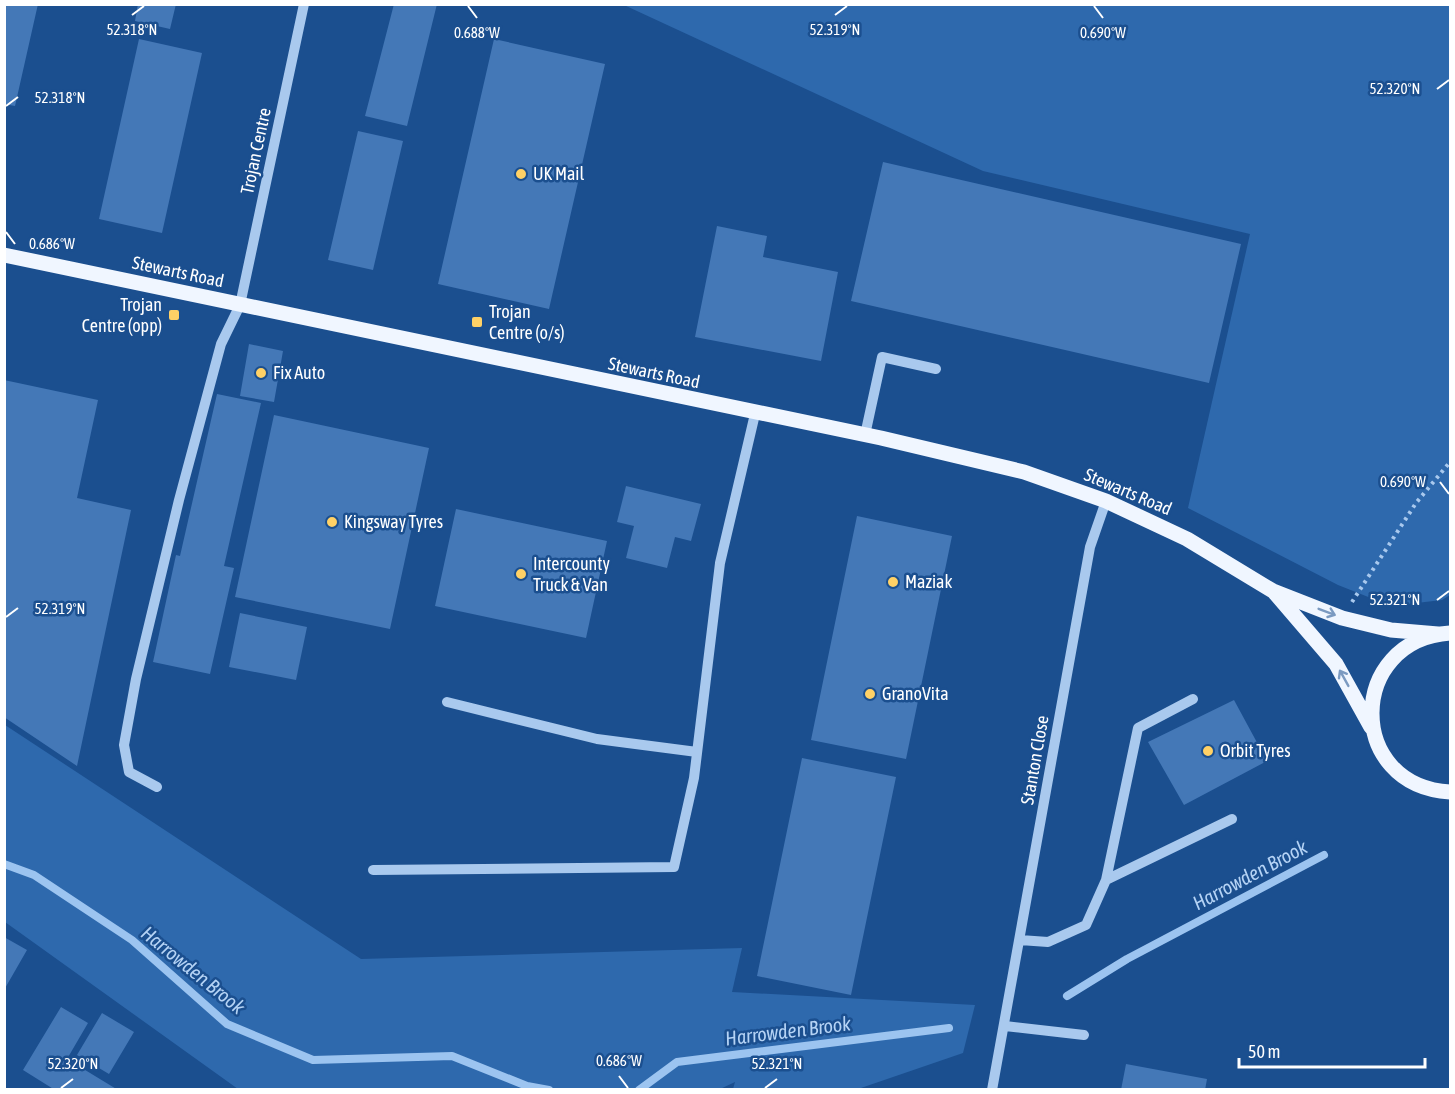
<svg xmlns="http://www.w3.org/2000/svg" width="1455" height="1094" font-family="'Asap Condensed',sans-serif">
	<rect width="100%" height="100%" fill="#1b4f8f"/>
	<path fill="#2e69ad" d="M624 5H1450V595L1442 600 1391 606 1338 585 1188 508 1250 234 983 171Z
		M5 725 361 959 742 948 732 992 975 1005 963 1053 858 1089H733L735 1082 718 1090 238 1089 5 922Z"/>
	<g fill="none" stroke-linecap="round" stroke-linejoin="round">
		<path stroke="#9cc4f0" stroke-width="8" d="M4 864 34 875 132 940 227 1024 313 1060 452 1056 527 1086 549 1090
			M1067 996 1127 959 1324 855
			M639 1090 677 1062 949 1028"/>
	</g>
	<path fill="#4478b7" d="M4 4H38L15 106 4 104Z
		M138 4H176L170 29 135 21Z
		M394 4H437L407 126 365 116Z
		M139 39 202 53 162 233 99 219Z
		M494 39 605 64 549 309 438 284Z
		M358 131 403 141 373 270 328 260Z
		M883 162 1241 244 1209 383 851 301Z
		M717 226 767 236 763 257 838 272 821 361 695 337Z
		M249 344 283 351 274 402 240 396Z
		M4 380 98 400 77 498 131 510 77 766 4 717Z
		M217 394 261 403 224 566 234 568 210 674 153 662 176 555 180 556Z
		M274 415 429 448 390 629 235 597Z
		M626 486 701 504 691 541 675 537 667 568 626 558 634 526 617 522Z
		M456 509 607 541 586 638 435 606Z
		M857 516 952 536 906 759 811 740Z
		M240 613 307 627 296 680 229 667Z
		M1234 700 1267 761 1184 805 1148 742Z
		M802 758 896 777 851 995 757 976Z
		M4 937 27 950 4 990Z
		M61 1007 88 1023 67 1059 118 1090H55L23 1070Z
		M102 1013 134 1032 109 1074 77 1055Z
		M1126 1064 1207 1079 1205 1090H1121Z"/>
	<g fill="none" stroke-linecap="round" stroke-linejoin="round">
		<path stroke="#a9c9ee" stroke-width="4" stroke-dasharray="3 4.5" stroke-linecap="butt" d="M1352 602 1416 503 1450 462"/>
		<path stroke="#a9c9ee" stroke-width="10" d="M865 435 882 357 936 369
			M447 702 597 739 697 752
			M157 787 129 772 124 745 136 679 179 500 221 344 240 305 304 4
			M373 870 674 867 694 778 720 563 755 414
			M1106 880 1232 819
			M1020 940 1048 942 1086 925 1106 880 1138 728 1193 699
			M1005 1026 1084 1035
			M992 1090 1090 547 1106 501"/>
		<path stroke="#f0f6ff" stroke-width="15" d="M4 255 881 438 1024 472 1106 501 1187 539 1273 591 1342 618 1391 630 1438 634
			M1275 593 1336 664 1371 727
			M1450 633C1347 640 1345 786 1450 792"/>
	</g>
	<defs><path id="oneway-shaft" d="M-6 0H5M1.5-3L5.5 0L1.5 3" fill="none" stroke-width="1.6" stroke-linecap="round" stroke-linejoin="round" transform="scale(1.5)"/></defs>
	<g stroke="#7b9ac1">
		<use href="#oneway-shaft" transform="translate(1327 612) rotate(21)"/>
		<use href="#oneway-shaft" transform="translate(1344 678) rotate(-119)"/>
	</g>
	<path fill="none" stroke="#fff" stroke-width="2" d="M468 6 477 18M1094 6 1103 18M132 15 144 6M835 15 847 6M1437 89 1449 80M6 106 18 97M6 232 15 244M1440 482 1449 494M1437 600 1449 591M6 617 18 608M619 1076 628 1088M61 1088 73 1079M765 1088 777 1079"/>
	<g fill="#ffd166" stroke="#1b4f8f" stroke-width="2">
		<circle cx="521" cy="174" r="6"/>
		<rect x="168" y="309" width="12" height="12" rx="3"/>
		<rect x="471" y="316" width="12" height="12" rx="3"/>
		<circle cx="261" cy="373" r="6"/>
		<circle cx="332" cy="522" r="6"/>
		<circle cx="521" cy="574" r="6"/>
		<circle cx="893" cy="582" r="6"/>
		<circle cx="870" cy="694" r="6"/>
		<circle cx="1208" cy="751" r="6"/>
	</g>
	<g text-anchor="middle" stroke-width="5" stroke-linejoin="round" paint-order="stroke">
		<g font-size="18" fill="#fff" stroke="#1b4f8f">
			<text transform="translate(256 151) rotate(-78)" y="6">Trojan Centre</text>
			<text transform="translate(178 272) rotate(12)" y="6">Stewarts Road</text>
			<text transform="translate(654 373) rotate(12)" y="6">Stewarts Road</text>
			<text transform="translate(1128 492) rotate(23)" y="6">Stewarts Road</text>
			<text transform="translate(1035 760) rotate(-80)" y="6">Stanton Close</text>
		</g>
		<g font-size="18" fill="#fff" stroke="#1b4f8f" text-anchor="start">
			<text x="533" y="180">UK Mail</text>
			<text x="162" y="311" text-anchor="end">Trojan<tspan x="162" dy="21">Centre (opp)</tspan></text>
			<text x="489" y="318">Trojan<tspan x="489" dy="21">Centre (o/s)</tspan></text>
			<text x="273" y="379">Fix Auto</text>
			<text x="344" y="528">Kingsway Tyres</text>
			<text x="533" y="570">Intercounty<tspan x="533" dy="21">Truck &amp; Van</tspan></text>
			<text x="905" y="588">Maziak</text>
			<text x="882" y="700">GranoVita</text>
			<text x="1220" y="757">Orbit Tyres</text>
		</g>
		<g font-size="20" font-style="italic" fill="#b5d3f5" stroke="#1b4f8f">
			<text transform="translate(1250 875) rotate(-28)" y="7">Harrowden Brook</text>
			<text transform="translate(193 970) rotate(39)" y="7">Harrowden Brook</text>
			<text transform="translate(788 1031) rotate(-7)" y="7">Harrowden Brook</text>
		</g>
	</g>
	<g font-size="15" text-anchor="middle" fill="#fff" stroke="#1b4f8f" stroke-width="5" stroke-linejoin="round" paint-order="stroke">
		<text x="132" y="35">52.318°N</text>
		<text x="835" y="35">52.319°N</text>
		<text x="477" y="38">0.688°W</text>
		<text x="1103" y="38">0.690°W</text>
		<text x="1395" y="94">52.320°N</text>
		<text x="60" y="103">52.318°N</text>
		<text x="52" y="249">0.686°W</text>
		<text x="1403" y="487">0.690°W</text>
		<text x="1395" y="605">52.321°N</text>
		<text x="60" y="614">52.319°N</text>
		<text x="619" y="1066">0.686°W</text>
		<text x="73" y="1069">52.320°N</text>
		<text x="777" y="1069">52.321°N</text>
	</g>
	<rect width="1455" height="1094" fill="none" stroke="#ffffff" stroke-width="12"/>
	<path d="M1239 1058v9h186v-9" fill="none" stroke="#ffffff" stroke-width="3"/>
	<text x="1248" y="1058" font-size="18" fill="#ffffff" stroke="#1b4f8f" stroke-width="4.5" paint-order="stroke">50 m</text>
</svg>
